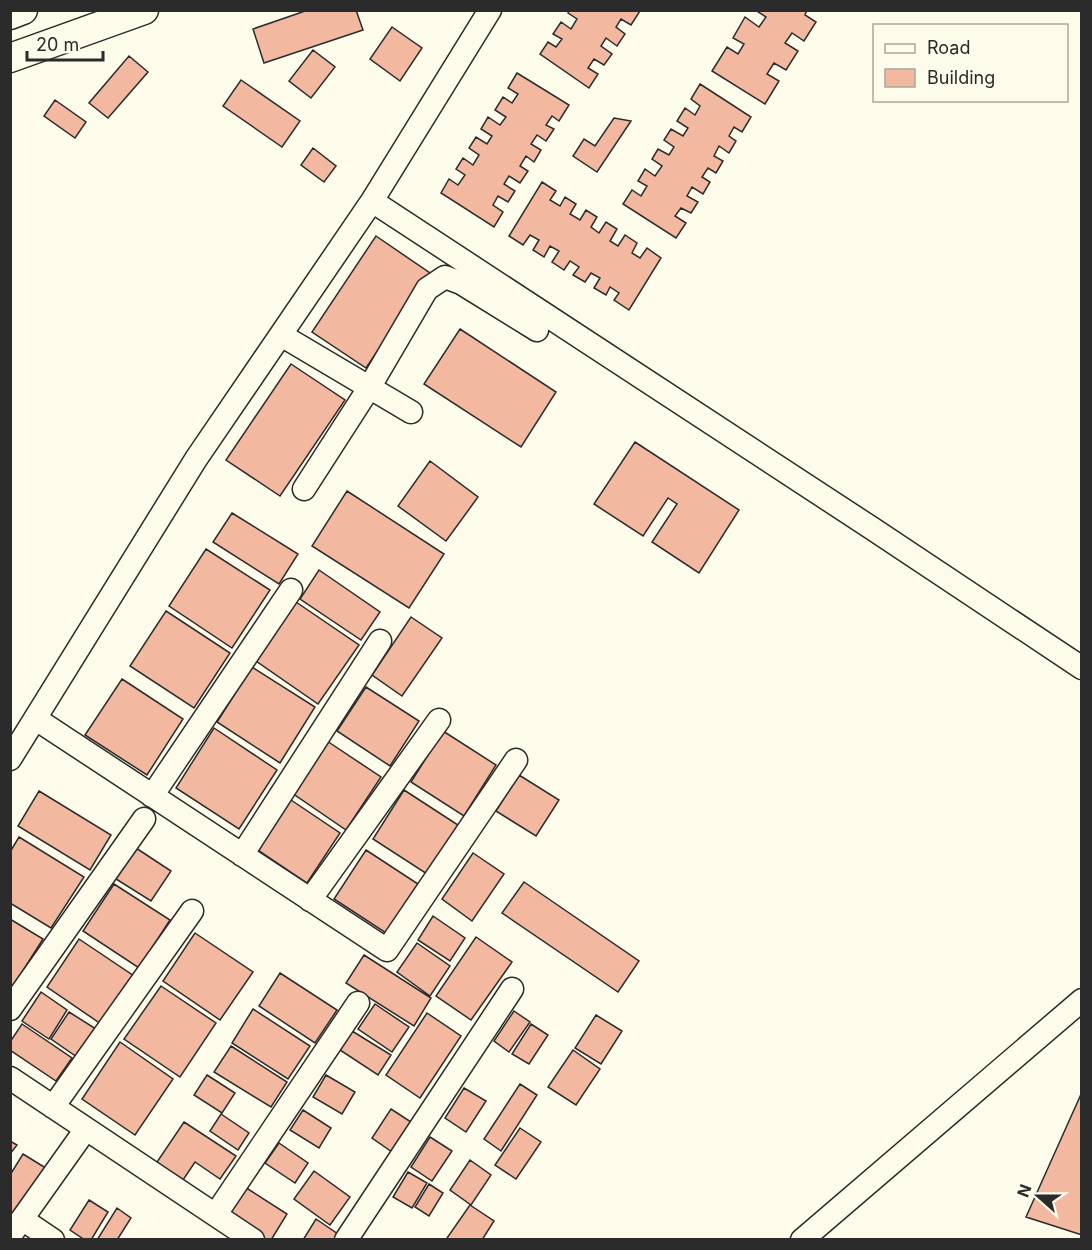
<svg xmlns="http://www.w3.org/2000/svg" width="1092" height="1250" font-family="Inter,sans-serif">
	<rect width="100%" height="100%" fill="#fdfbea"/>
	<path fill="#f2b8a0" stroke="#2b2b2b" stroke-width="1.5" d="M308 10H356L363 30 264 63 253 29Z
		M569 10 640 11 631 25 621 19 616 27 625 34 617 46 606 38 601 46 612 54 604 65 594 59 588 68 598 74 589 88 540 54 548 42 556 47 562 39 553 34 561 22 571 29 577 19 568 13Z
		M755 10H807L805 15 816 22 804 41 792 33 785 43 798 51 786 70 774 63 767 74 779 81 765 104 712 71 727 47 738 54 744 44 733 38 745 17 759 27 766 17Z
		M392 27 422 48 400 81 370 59Z
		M313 50 335 67 311 98 289 81Z
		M129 56 148 72 108 118 89 103Z
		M517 73 569 105 559 121 552 116 546 125 554 129 546 141 537 135 531 144 541 150 534 162 526 156 520 166 528 171 520 183 509 176 504 184 515 191 508 202 498 196 493 205 503 212 494 227 441 193 449 179 458 185 465 175 456 169 463 158 473 165 479 155 469 148 476 137 487 144 492 136 481 129 488 117 500 125 506 117 495 110 503 97 512 103 518 94 508 88Z
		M241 80 300 121 282 147 223 106Z
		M700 84 751 117 742 132 734 127 729 136 736 141 729 153 719 146 714 156 723 161 716 173 708 168 702 177 710 182 703 194 692 187 687 196 698 202 691 213 681 208 675 216 686 223 676 238 623 204 632 190 641 196 647 186 638 181 645 169 655 176 662 166 652 159 658 149 669 155 674 147 664 140 671 129 683 136 688 128 677 121 685 108 695 115 700 106 691 99Z
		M55 100 86 122 75 138 44 116Z
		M614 118 631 121 597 172 573 156 584 139 595 146Z
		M313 148 336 166 324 182 301 165Z
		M542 182 556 191 550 200 560 206 565 197 576 204 570 214 580 220 586 210 597 217 591 227 599 233 606 222 617 229 610 241 618 246 625 235 637 243 632 253 640 258 647 248 661 258 629 310 614 300 619 293 610 287 606 295 594 288 600 278 591 273 585 282 573 275 579 267 570 261 564 270 552 262 559 251 550 246 544 257 533 250 539 240 530 235 523 245 509 236Z
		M376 236 430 273 366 368 312 332Z
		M460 329 556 392 521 447 424 384Z
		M291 364 345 400 280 496 226 460Z
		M635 442 739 510 699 573 652 542 677 504 668 498 643 536 594 504Z
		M430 461 478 497 446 541 398 506Z
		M347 491 444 554 409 608 312 546Z
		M232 513 298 554 279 584 213 542Z
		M206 549 270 590 232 648 169 606Z
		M319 570 380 612 361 640 300 599Z
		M296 602 359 645 318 704 256 661Z
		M166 611 230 653 194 708 130 666Z
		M411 617 442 638 402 696 372 675Z
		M252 667 315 707 280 763 217 722Z
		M122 679 183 719 147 775 85 735Z
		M366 687 419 721 390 766 337 731Z
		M214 728 277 770 239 829 176 788Z
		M443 731 496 765 464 816 411 782Z
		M327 741 381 777 346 830 292 793Z
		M519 775 559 800 536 836 496 811Z
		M404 790 458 825 427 874 373 839Z
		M39 791 111 835 90 870 18 826Z
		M288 798 340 833 307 883 255 848Z
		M19 837 84 877 51 928 10 903V852Z
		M136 848 171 871 151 901 116 879Z
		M366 850 418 884 386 933 334 899Z
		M473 853 504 874 472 921 442 899Z
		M524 882 639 961 618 992 502 913Z
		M114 884 170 920 139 968 83 931Z
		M433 916 465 938 450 961 418 940Z
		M10 919 43 939 10 991Z
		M195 933 253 972 220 1020 163 981Z
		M476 937 512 962 471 1020 436 996Z
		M79 939 134 976 101 1024 47 987Z
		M417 943 450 966 430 996 397 972Z
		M364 955 431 998 414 1026 346 983Z
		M280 973 337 1010 315 1043 259 1006Z
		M161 986 216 1023 180 1077 124 1039Z
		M41 992 67 1010 49 1039 22 1021Z
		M375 1004 409 1027 392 1052 358 1029Z
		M253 1009 310 1046 288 1079 232 1043Z
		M514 1011 530 1022 509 1052 494 1041Z
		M69 1012 96 1029 77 1057 51 1039Z
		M427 1013 461 1036 420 1098 386 1075Z
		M596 1015 622 1031 601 1064 575 1048Z
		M22 1024 72 1058 56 1081 10 1050V1042Z
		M531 1024 548 1035 529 1064 512 1054Z
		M352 1031 391 1055 378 1075 340 1050Z
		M120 1042 173 1079 135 1135 82 1099Z
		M231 1046 287 1082 271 1107 214 1072Z
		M573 1050 600 1069 576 1105 548 1087Z
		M207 1075 235 1093 222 1113 194 1095Z
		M326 1075 355 1092 342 1114 313 1097Z
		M520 1084 537 1095 501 1151 484 1139Z
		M464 1088 486 1101 466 1132 445 1118Z
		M1082 1092V1235L1026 1217Z
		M391 1109 411 1122 392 1152 372 1138Z
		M303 1110 331 1128 319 1148 290 1130Z
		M221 1114 249 1133 238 1150 210 1131Z
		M184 1122 236 1156 220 1179 195 1162 181 1183 155 1165Z
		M520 1128 541 1142 516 1179 495 1165Z
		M430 1137 452 1151 432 1181 411 1167Z
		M10 1141 17 1145 10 1154Z
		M279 1143 308 1163 295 1183 265 1163Z
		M23 1154 49 1170 10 1222V1175Z
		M470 1160 491 1175 471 1205 450 1190Z
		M314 1171 350 1197 330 1225 294 1199Z
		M408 1172 427 1183 412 1208 393 1197Z
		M429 1184 443 1193 429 1216 415 1207Z
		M245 1187 287 1214 271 1240H263L226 1216Z
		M89 1200 108 1212 91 1240H85L70 1230Z
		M470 1205 494 1221 482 1240H450L447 1238Z
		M117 1208 131 1218 117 1240H97Z
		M316 1219 338 1234 335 1240H303Z"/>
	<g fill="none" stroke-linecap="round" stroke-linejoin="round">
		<g stroke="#2b2b2b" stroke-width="25">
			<path id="minor" d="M372 201 873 529 1082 668
				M281 335 411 412
				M304 489 369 388 427 289 445 277 461 283 537 330
				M36 719 387 950 516 760
				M10 759 196 459 372 201 490 10
				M152 796 291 590
				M242 855 380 641
				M310 900 439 720
				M10 1009 144 819
				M10 1078 253 1240
				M53 1107 192 911
				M216 1214 358 1003
				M22 1219 53 1240
				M10 1236 86 1129
				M346 1240 512 989
				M802 1240 1082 1000"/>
		</g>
		<g stroke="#2b2b2b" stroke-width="31">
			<path id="tertiary" d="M10 15 23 10
				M10 58 144 10"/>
		</g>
		<use href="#minor" stroke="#fdfbea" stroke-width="22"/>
		<use href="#tertiary" stroke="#fdfbea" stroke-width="28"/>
	</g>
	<rect width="1092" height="1250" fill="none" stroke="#2b2b2b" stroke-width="24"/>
	<rect x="873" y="24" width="195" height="78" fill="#fdfbea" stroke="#a9a89e" stroke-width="1.5"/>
	<rect x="885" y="44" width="30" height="9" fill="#fdfbea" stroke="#a9a89e" stroke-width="1.5"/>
	<text x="927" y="54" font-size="18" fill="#2b2b2b">Road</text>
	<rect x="885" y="69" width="30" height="18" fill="#f2b8a0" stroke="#a9a89e" stroke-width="1.5"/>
	<text x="927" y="84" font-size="18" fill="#2b2b2b">Building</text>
	<g transform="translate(1038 1196) rotate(291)" stroke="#fdfbea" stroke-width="4.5" paint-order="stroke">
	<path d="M0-4.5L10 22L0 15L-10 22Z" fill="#2b2b2b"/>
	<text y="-9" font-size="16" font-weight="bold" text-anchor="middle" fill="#2b2b2b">N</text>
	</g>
	<path d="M27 51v9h76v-9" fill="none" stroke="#2b2b2b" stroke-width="3"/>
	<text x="36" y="51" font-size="18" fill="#2b2b2b" stroke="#fdfbea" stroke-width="4.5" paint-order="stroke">20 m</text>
</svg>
